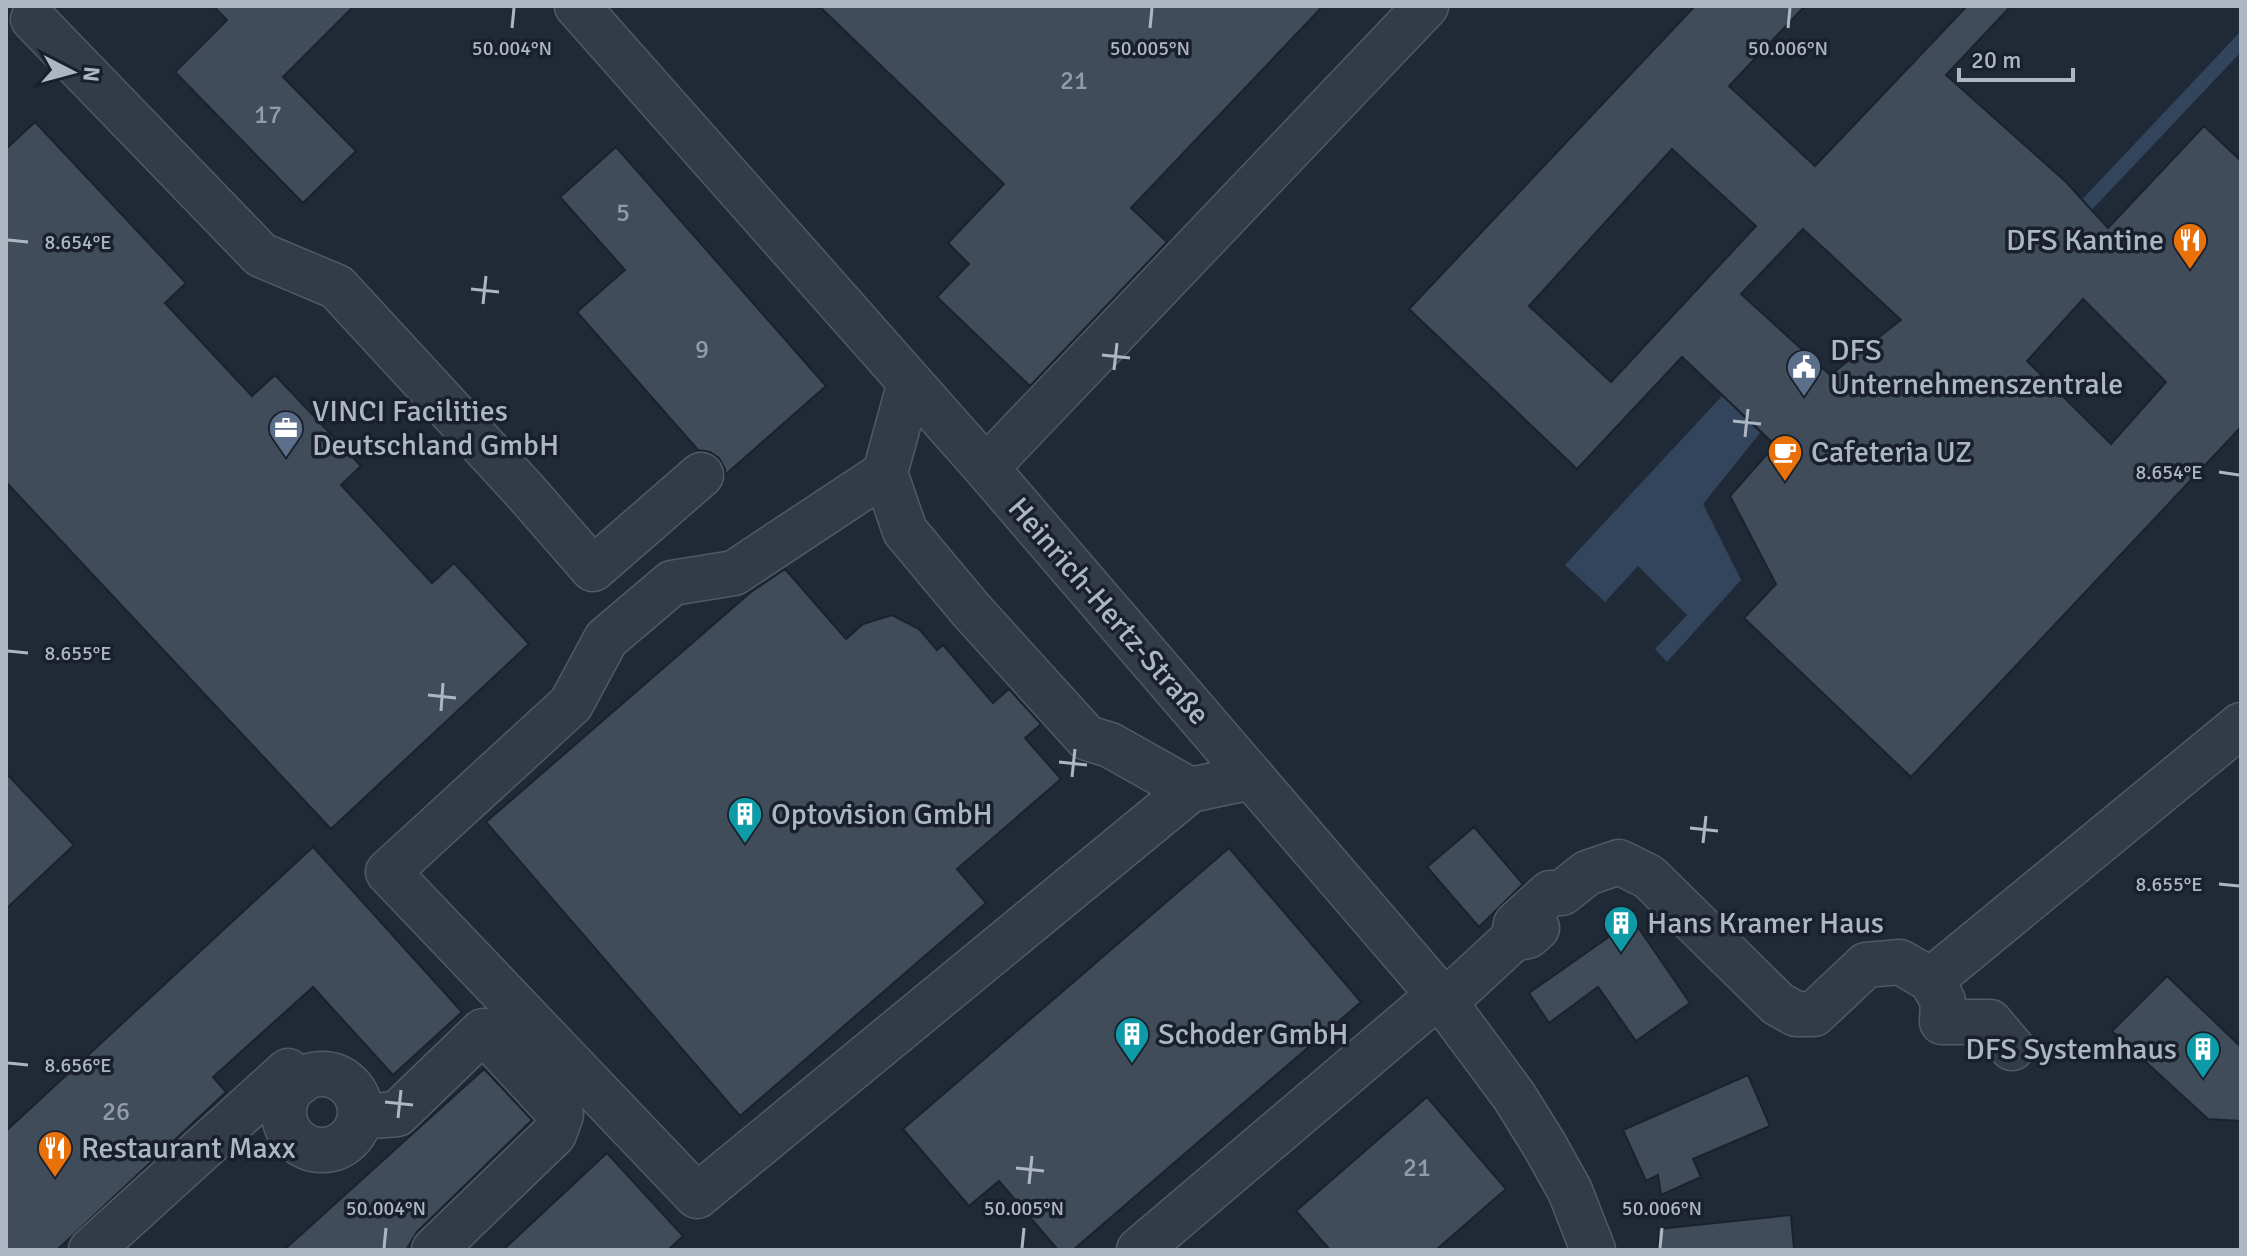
<svg xmlns="http://www.w3.org/2000/svg" width="2247" height="1256" font-family="Signika,sans-serif">
	<rect width="100%" height="100%" fill="#202936"/>
	<path fill="#33445d" d="M2241 31V52L2069 234 2059 224Z
		M1722 396 1760 433 1703 504 1741 580 1667 662 1655 649 1687 615 1638 566 1605 602 1565 565Z"/>
	<path fill="#414c5b" stroke="#1a222d" stroke-width="2" fill-rule="evenodd" d="M213 6H354L283 77 356 151 303 203 175 72 227 20Z
		M819 6H1323L1131 208 1167 242 1030 386 937 297 969 264 948 243 1004 184Z
		M1695 6H1805L1729 86 1815 166 1967 6H2011L1946 75 2066 182 2108 228 2204 126 2241 161V427L1911 777 1744 618 1776 584 1730 496 1775 445 1682 357 1577 469 1409 309ZM1672 149 1756 226 1611 382 1529 306ZM1803 229 1901 320 1830 375 1741 294ZM2083 299 2166 382 2111 444 2027 361Z
		M35 122 186 283 165 303 252 396 275 375 361 466 341 485 432 583 454 563 529 644 331 829 6 482V149Z
		M616 147 826 386 725 475V469L719 458 710 452 698 450 577 312 625 270 560 197Z
		M785 569 846 639 863 624 892 615 919 629 937 650 943 645 993 703 1009 689 1041 724 1025 738 1061 779 957 869 986 903 740 1116 486 822 751 592Z
		M6 773 74 845 6 909Z
		M1474 827 1523 884 1479 927 1427 867Z
		M313 847 462 1012 393 1075 313 987 213 1077 226 1092 57 1250H6V1131Z
		M1229 848 1361 1002 1073 1250H1058L999 1181 969 1206 903 1129Z
		M1633 920 1690 1003 1636 1041 1598 987 1549 1023 1529 993Z
		M2167 976 2241 1047V1121L2208 1119 2112 1031Z
		M484 1069 532 1120 417 1232 406 1250H284Z
		M1748 1075 1770 1126 1693 1159 1701 1177 1661 1195 1658 1175 1646 1181 1623 1130Z
		M1427 1097 1506 1189 1436 1250H1330L1296 1211Z
		M607 1153 683 1236 668 1250H503Z
		M1791 1215 1794 1250H1659L1658 1229Z"/>
	<g fill="none" stroke-linecap="round" stroke-linejoin="round">
		<g stroke="#505964" stroke-width="47">
			<path id="minor" d="M577 6 986 468 1439 995 1514 1096 1545 1146 1570 1191 1593 1250
				M33 19 261 255 337 287 524 490 593 569 701 475
				M910 382 885 473 905 531 971 610 1087 738 1110 745 1190 790
				M986 468 1426 6
				M885 473 734 573 672 583 606 639 571 704 388 872 697 1196 1190 790 1252 777
				M1513 939 1516 924 1550 893H1562L1587 873 1619 862 1649 877 1778 1004 1796 1014H1814L1866 965 1900 962 1931 980 1943 1001 1942 1022H1990L2012 1048
				M1931 980 2241 725
				M1445 1002 1513 939 1528 936 1537 928
				M284 1112a38 38 0 1 1 76 0a38 38 0 1 1-76 0Z
				M360 1117 397 1114 483 1031 561 1115 554 1134 434 1250
				M91 1250 288 1071 299 1083
				M1139 1250 1439 995"/>
		</g>
		<use href="#minor" stroke="#333b46" stroke-width="44"/>
	</g>
	<path fill="none" stroke="#adb6c3" stroke-width="3" d="M512 28 514 8M1150 28 1152 8M1788 28 1790 8M8 240 28 242M471 289 499 292M483 304 486 276M1102 355 1130 358M1114 370 1117 343M1733 421 1761 424M1745 437 1748 409M2219 472 2239 475M8 651 28 653M428 695 456 698M441 711 443 683M1059 762 1087 765M1072 777 1075 749M1690 828 1718 831M1703 843 1706 816M2219 884 2239 886M8 1063 28 1065M385 1102 413 1105M398 1118 401 1090M1016 1168 1044 1171M1029 1184 1032 1156M384 1248 386 1228M1022 1248 1024 1228M1660 1248 1662 1228"/>
	<defs>
		<g id="restaurant-pin" transform="scale(1.8)"><path d="M0 17L-7.5 6A9.5 9.5 0 1 1 7.5 6Z" fill="#e8710a" stroke="#19202b"/><path d="M-5-6h1v4h1v-4h1v4h1v-4h1v5L-1.5 .5V6h-2V.5L-5-1ZM5-6V6H3V1.5H1.5Q1.5-4 5-6Z" fill="#fff"/></g>
		<g id="civic-pin" transform="scale(1.8)"><path d="M0 17L-7.5 6A9.5 9.5 0 1 1 7.5 6Z" fill="#5c6f8a" stroke="#19202b"/><path d="M-.6-6.5H3V-4.5H.6V-3L4-1V1h2V6H-6V1h2V-1L-.6-3ZM-1.2 2.5V6h2.4V2.5Z" fill="#fff"/></g>
		<g id="office-pin" transform="scale(1.8)"><path d="M0 17L-7.5 6A9.5 9.5 0 1 1 7.5 6Z" fill="#5c6f8a" stroke="#19202b"/><path d="M-6-3h4V-5.5h4V-3h4V5H-6ZM-1-4.5V-3h2v-1.5ZM-6 0V1H6V0Z" fill="#fff"/></g>
		<g id="cafe-pin" transform="scale(1.8)"><path d="M0 17L-7.5 6A9.5 9.5 0 1 1 7.5 6Z" fill="#e8710a" stroke="#19202b"/><path d="M-5.5-4.5H6V0H3Q3 3.5 0 3.5H-2.5Q-5.5 3.5-5.5 0ZM3-3.2v2h1.7v-2ZM-6 4.5H4V6H-6Z" fill="#fff"/></g>
		<g id="building-pin" transform="scale(1.8)"><path d="M0 17L-7.5 6A9.5 9.5 0 1 1 7.5 6Z" fill="#0f9aa8" stroke="#19202b"/><path d="M-4-6H4V6H1V3H-1V6H-4ZM-2.5-4.3h1.7v1.8h-1.7ZM.8-4.3h1.7v1.8H.8ZM-2.5-1h1.7V.8h-1.7ZM.8-1h1.7V.8H.8Z" fill="#fff"/></g>
	</defs>
	<g fill-rule="evenodd">
		<use href="#restaurant-pin" x="2190" y="240"/>
		<use href="#civic-pin" x="1804" y="367"/>
		<use href="#office-pin" x="286" y="428"/>
		<use href="#cafe-pin" x="1785" y="452"/>
		<use href="#building-pin" x="745" y="814"/>
		<use href="#building-pin" x="1621" y="923"/>
		<use href="#building-pin" x="1132" y="1034"/>
		<use href="#building-pin" x="2203" y="1049"/>
		<use href="#restaurant-pin" x="55" y="1148"/>
	</g>
	<g text-anchor="middle" stroke-width="7" stroke-linejoin="round" paint-order="stroke">
		<g font-size="26" fill="#929ca9">
			<text x="1074" y="89">21</text>
			<text x="268" y="123">17</text>
			<text x="623" y="221">5</text>
			<text x="702" y="358">9</text>
			<text x="116" y="1120">26</text>
			<text x="1417" y="1176">21</text>
		</g>
		<g font-size="30" fill="#adb6c3" stroke="#19202b" text-anchor="start">
			<text x="2164" y="250" text-anchor="end">DFS Kantine</text>
			<text x="1830" y="360">DFS<tspan x="1830" dy="34">Unternehmenszentrale</tspan></text>
			<text x="312" y="421">VINCI Facilities<tspan x="312" dy="34">Deutschland GmbH</tspan></text>
			<text x="1811" y="462">Cafeteria UZ</text>
			<text x="771" y="824">Optovision GmbH</text>
			<text x="1647" y="933">Hans Kramer Haus</text>
			<text x="1158" y="1044">Schoder GmbH</text>
			<text x="2177" y="1059" text-anchor="end">DFS Systemhaus</text>
			<text x="81" y="1158">Restaurant Maxx</text>
		</g>
		<g font-size="30" fill="#adb6c3" stroke="#19202b">
			<text transform="translate(1109 611) rotate(49)" y="10">Heinrich-Hertz-Straße</text>
		</g>
	</g>
	<g font-size="20" text-anchor="middle" fill="#adb6c3" stroke="#19202b" stroke-width="7" stroke-linejoin="round" paint-order="stroke">
		<text x="512" y="55">50.004°N</text>
		<text x="1150" y="55">50.005°N</text>
		<text x="1788" y="55">50.006°N</text>
		<text x="78" y="249">8.654°E</text>
		<text x="2169" y="479">8.654°E</text>
		<text x="78" y="660">8.655°E</text>
		<text x="2169" y="891">8.655°E</text>
		<text x="78" y="1072">8.656°E</text>
		<text x="386" y="1215">50.004°N</text>
		<text x="1024" y="1215">50.005°N</text>
		<text x="1662" y="1215">50.006°N</text>
	</g>
	<rect width="2247" height="1256" fill="none" stroke="#adb6c3" stroke-width="16"/>
	<g transform="translate(72 72) rotate(96)" stroke="#19202b" stroke-width="6" paint-order="stroke">
	<path d="M0-6L14 30L0 20L-14 30Z" fill="#adb6c3"/>
	<text y="-12" font-size="22" font-weight="bold" text-anchor="middle" fill="#adb6c3">N</text>
	</g>
	<path d="M1959 68v12h114v-12" fill="none" stroke="#adb6c3" stroke-width="4"/>
	<text x="1971" y="68" font-size="24" fill="#adb6c3" stroke="#19202b" stroke-width="6" paint-order="stroke">20 m</text>
</svg>
